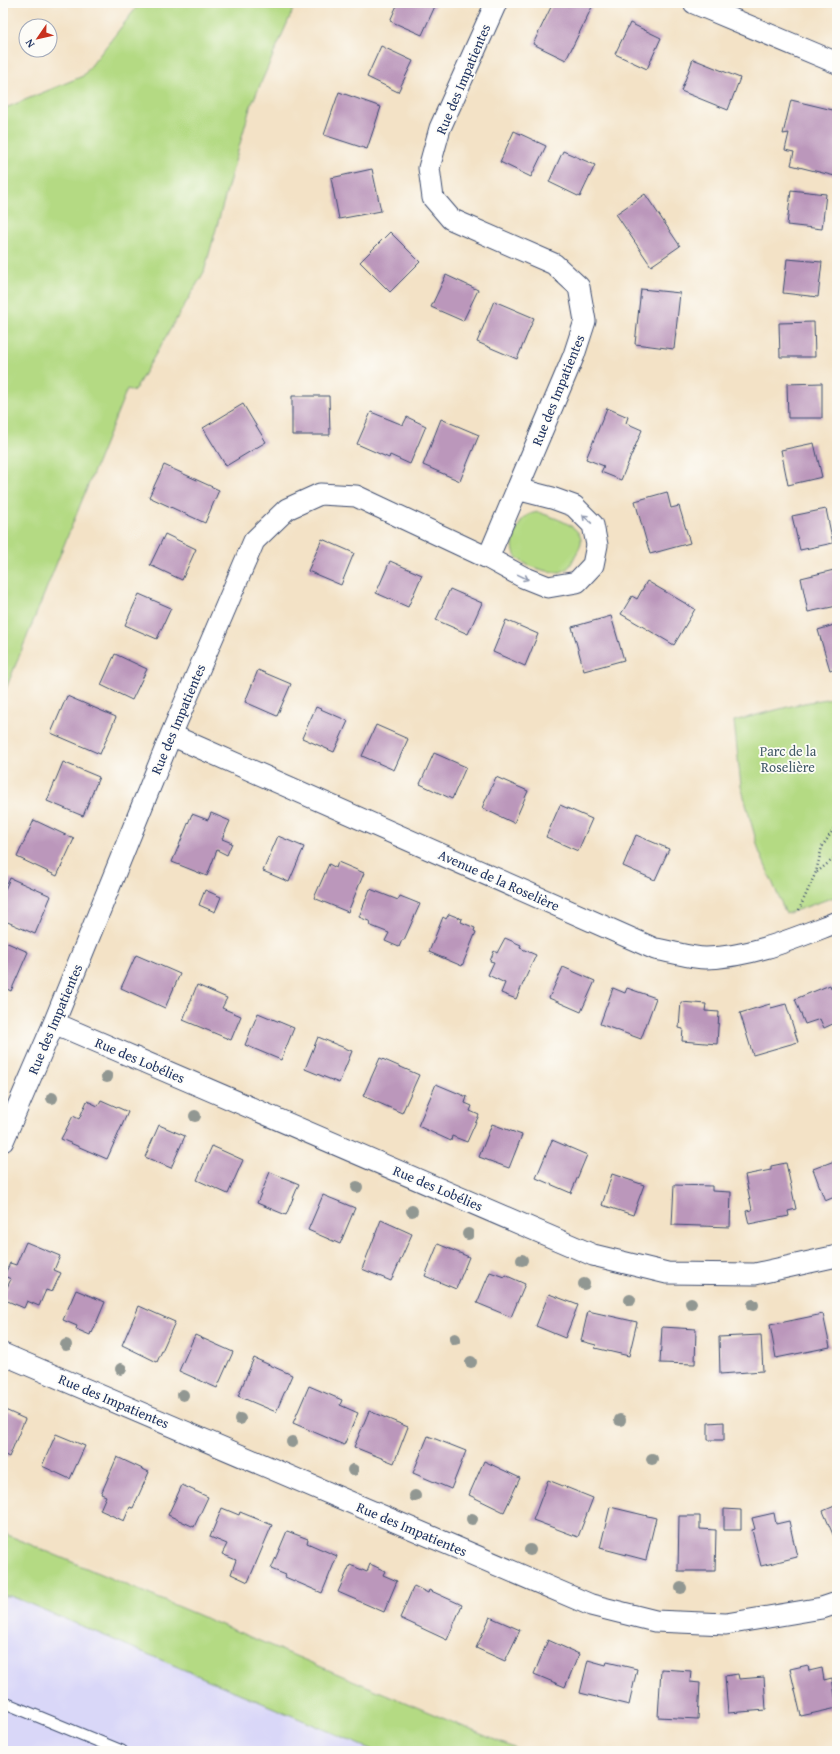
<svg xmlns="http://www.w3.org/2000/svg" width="840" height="1754" font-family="'Gentium Book Plus',serif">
	<rect width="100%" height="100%" fill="#fdfcf7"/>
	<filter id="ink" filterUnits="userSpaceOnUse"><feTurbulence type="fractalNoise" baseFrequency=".025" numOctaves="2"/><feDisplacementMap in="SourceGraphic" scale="8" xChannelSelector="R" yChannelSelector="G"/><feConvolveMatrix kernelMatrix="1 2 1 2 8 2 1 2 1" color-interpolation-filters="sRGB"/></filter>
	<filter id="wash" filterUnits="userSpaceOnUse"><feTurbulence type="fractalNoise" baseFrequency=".012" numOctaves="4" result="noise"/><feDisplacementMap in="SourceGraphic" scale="16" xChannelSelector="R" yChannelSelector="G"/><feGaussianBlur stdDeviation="0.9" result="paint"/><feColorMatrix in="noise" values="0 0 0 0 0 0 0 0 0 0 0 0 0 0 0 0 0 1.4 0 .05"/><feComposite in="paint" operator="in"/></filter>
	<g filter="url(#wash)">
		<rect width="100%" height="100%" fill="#f3e2c6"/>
		<path fill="#d9d7f8" d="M3 1593 11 1596 375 1751H3Z"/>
		<path fill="#b4da83" stroke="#688470" d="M140 3H296L250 108 204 272 134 391 127 389 3 696V109L83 76Z
			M538 512C551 517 584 525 581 544 580 548 576 554 574 558 571 565 568 570 560 572 548 573 522 566 515 555 510 545 516 529 522 520 526 515 532 513 538 512Z
			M837 697V896L786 914 759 851 741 786 734 721 799 704Z
			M3 1533 521 1751H375L11 1596H3Z"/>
		<g id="blocks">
			<path fill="#bb97bb" d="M398 3 436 4 422 35 390 21Z
				M553 3H564L569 6 570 3H588L593 5 566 60 533 44Z
				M630 23 661 38 647 69 615 54Z
				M381 46 413 61 398 92 367 77Z
				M693 59 740 78 728 110 681 91Z
				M339 92 381 107 367 149 324 135Z
				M791 100 837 111V167L835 176 791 165 794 152 785 150 789 133 783 134Z
				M514 131 546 146 531 177 500 162Z
				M563 151 595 165 580 197 549 182Z
				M372 169 381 211 339 219 331 178Z
				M791 190 826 194 822 229 787 225Z
				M645 194 680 246 651 266 616 214Z
				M390 232 420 262 390 292 360 262Z
				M787 259 822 262 818 297 783 293Z
				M446 275 478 290 463 321 431 307Z
				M641 289 680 293 674 349 635 344Z
				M494 301 534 318 517 359 477 342Z
				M814 322 815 357H780L779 323Z
				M822 383V418H788L787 384Z
				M292 396H329L330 435H292Z
				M243 404 266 442 226 466 203 428Z
				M607 408 628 417 626 423 642 430 621 480 601 472 604 466 586 459Z
				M371 412 403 425 407 417 426 426 410 464 390 455 389 458 357 444Z
				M441 419 479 435 460 481 423 465Z
				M814 443 822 477 788 485 781 450Z
				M164 465 219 490 205 523 149 497Z
				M667 492 671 508 679 506 690 543 650 554 635 501Z
				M826 509 833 543 800 550 792 516Z
				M165 534 196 549 182 580 150 565Z
				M322 539 354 553 341 585 308 571Z
				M390 561 422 575 408 607 376 593Z
				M834 570 837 582V606L808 612 801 578Z
				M647 581 695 609 674 645 621 614 632 596 637 599Z
				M450 589 482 603 468 634 436 620Z
				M139 594 171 608 157 639 125 625Z
				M611 616 624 660 584 671 572 627Z
				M506 620 538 634 525 666 493 652Z
				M837 624V668L830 670 818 630Z
				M115 654 147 669 132 700 101 685Z
				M258 670 291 684 277 716 245 702Z
				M67 696 116 717 100 754 51 733Z
				M316 707 348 721 334 752 302 738Z
				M376 725 408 739 394 770 362 756Z
				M434 753 466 767 452 799 420 784Z
				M63 762 99 777 83 816 47 801Z
				M496 777 528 791 514 823 482 808Z
				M560 805 592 819 578 851 546 837Z
				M211 813 230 821 222 839 232 843 227 855 217 850 207 876 172 862 192 814 208 820Z
				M34 820 74 839 57 876 17 857Z
				M636 835 669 849 655 880 623 866Z
				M278 836 304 847 289 882 263 871Z
				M338 862 364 873 348 912 314 898 329 864 336 868Z
				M10 878 51 896 35 934 3 920V894Z
				M370 889 398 900 400 896 420 904 404 940H402L399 947 385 941 389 933 369 925 371 922 359 917Z
				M205 890 221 897 215 912 199 905Z
				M449 914 462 919 461 922 475 928 474 931 476 932 462 966 429 952 443 917 446 919Z
				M505 938 521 945 520 948 536 955 516 999 501 993 505 983 488 975 494 962 490 961 494 951 497 953Z
				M3 941 28 952 11 991 3 987Z
				M136 955 180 974 165 1008 121 988Z
				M563 967 595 981 581 1012 549 998Z
				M197 985 227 998 222 1008 241 1016 231 1040 183 1020Z
				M830 985 831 988 835 987V988H837V1022L824 1028 820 1019 805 1024 795 999Z
				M613 988 625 993 627 988 656 998 641 1039 600 1024Z
				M681 1002 706 1004 705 1011 719 1012 717 1044 682 1041 683 1029 679 1028Z
				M770 1004 771 1008 786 1004 798 1042 753 1055 740 1013Z
				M258 1013 294 1028 281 1060 245 1045Z
				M318 1037 352 1051 339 1083 305 1069Z
				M380 1058 419 1075 402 1113 363 1096Z
				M436 1084 467 1097 465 1103 472 1106 470 1111 479 1115 467 1142 452 1136 451 1141 418 1126Z
				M101 1100 128 1112 107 1159 61 1139 73 1116 79 1119 87 1101 98 1106Z
				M492 1124 522 1135 509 1168 479 1157Z
				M159 1125 185 1136 171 1168 145 1157Z
				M552 1140 587 1155 571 1193 536 1178Z
				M212 1146 243 1160 228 1194 197 1180Z
				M837 1160V1196L825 1201 813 1169Z
				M786 1163 796 1209 788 1211 789 1216 749 1224 746 1211 752 1210 745 1175 771 1170V1166Z
				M270 1172 299 1184 286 1215 257 1203Z
				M612 1174 644 1185 633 1215 602 1205Z
				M674 1185 712 1186V1191L731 1192 730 1227 672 1225Z
				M323 1195 355 1208 340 1244 308 1230Z
				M381 1220 412 1234 391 1281 362 1269Z
				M26 1242 60 1256 54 1270 61 1273 52 1292 46 1290 39 1306 27 1301 24 1308 3 1299V1296L11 1279 4 1276 10 1263 16 1265Z
				M438 1244 469 1257 456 1289 425 1276Z
				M490 1272 504 1277 505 1275 525 1284 511 1317 477 1303Z
				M76 1290 105 1302 92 1333 91 1332 90 1335 76 1329 77 1326 63 1320Z
				M549 1294 578 1305 565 1338 536 1326Z
				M139 1306 175 1322 157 1362 122 1345Z
				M588 1311 637 1322 629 1356 595 1348 596 1345 581 1341Z
				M823 1314 830 1347 776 1358 770 1325Z
				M662 1327 696 1329 695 1364 660 1363Z
				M195 1335 233 1352 217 1388 179 1371Z
				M761 1335 763 1371 720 1374 719 1337Z
				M254 1358 292 1375 276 1412 238 1396Z
				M309 1386 342 1400 340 1405 358 1413 344 1445 293 1423Z
				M3 1409 25 1419 9 1457 3 1454Z
				M369 1411 408 1427 394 1463 354 1447Z
				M724 1422V1440H708V1423Z
				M56 1434 85 1446 70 1479 42 1466Z
				M428 1436 466 1451 451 1489 413 1473Z
				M117 1457 149 1472 133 1508 130 1507 124 1521 100 1510 106 1496 101 1494Z
				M484 1461 520 1478 504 1512 469 1495Z
				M548 1480 593 1498 578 1537 533 1520Z
				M182 1485 208 1497 194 1527 168 1515Z
				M837 1505V1544L823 1511Z
				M610 1507 656 1518 646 1560 600 1548Z
				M222 1508 239 1515 240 1512 272 1525 248 1582 231 1574 236 1560 222 1554 227 1544 210 1537Z
				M724 1509 741 1510V1530H724Z
				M774 1513 776 1524 789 1521 797 1557 761 1566 752 1530 755 1529 752 1518Z
				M679 1516H700V1529L716 1530 715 1571H678Z
				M287 1531 308 1539 307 1543 337 1556 322 1593 285 1577 286 1575 271 1569Z
				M370 1564 385 1571 383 1575 397 1581 384 1612 338 1592 350 1565 367 1572Z
				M414 1586 428 1593 429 1590 462 1605 447 1640 400 1618Z
				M490 1617 520 1630 505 1661 476 1648Z
				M548 1640 579 1654 565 1687 534 1674Z
				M588 1660 606 1665 607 1662 637 1669 629 1705 580 1693Z
				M808 1665 809 1671 822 1668 824 1680 832 1678 837 1708 801 1716 790 1669Z
				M661 1669 691 1671 690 1682 700 1683 698 1719 658 1717Z
				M738 1674 739 1679 764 1677 766 1710 728 1713 725 1676Z"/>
		</g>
	</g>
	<g filter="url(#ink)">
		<use href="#blocks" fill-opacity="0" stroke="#3b4a6e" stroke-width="1"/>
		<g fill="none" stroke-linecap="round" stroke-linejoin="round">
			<g stroke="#3b4a6e" stroke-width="13">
				<path id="service" d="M3 1702 122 1751"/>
			</g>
			<g stroke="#3b4a6e" stroke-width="23">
				<path id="minor" d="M694 3 837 63
					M488 558 523 577 548 587 577 582 593 565 597 545 593 525 574 506 552 498 517 489
					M171 735 655 949C670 951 691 958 706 958 752 957 795 938 837 922
					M54 1023 593 1255 667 1273 755 1274 837 1256
					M3 1141 54 1023 171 735 254 541 287 509 320 494 356 496 488 558 574 355 585 321 579 287 554 264 451 219 433 198 429 168 440 128 496 3
					M3 1354 591 1605 655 1621 726 1624 822 1608 837 1603"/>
			</g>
			<path stroke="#3b4a6e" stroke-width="2.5" stroke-dasharray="1 3" stroke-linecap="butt" d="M817 872 837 856
				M799 910 816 872 822 847 837 824"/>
			<use href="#service" stroke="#fff" stroke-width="11"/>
			<use href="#minor" stroke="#fff" stroke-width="21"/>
		</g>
		<g fill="#919792">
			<circle cx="107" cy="1077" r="6"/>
			<circle cx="52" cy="1098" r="6"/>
			<circle cx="195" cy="1116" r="6"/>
			<circle cx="357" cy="1187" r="6"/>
			<circle cx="412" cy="1211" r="6"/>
			<circle cx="468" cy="1234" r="6"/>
			<circle cx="522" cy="1260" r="6"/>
			<circle cx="584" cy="1284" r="6"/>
			<circle cx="630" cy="1300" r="6"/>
			<circle cx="691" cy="1303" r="6"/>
			<circle cx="753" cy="1305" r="6"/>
			<circle cx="455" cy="1339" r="6"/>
			<circle cx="66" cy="1345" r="6"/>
			<circle cx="471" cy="1362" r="6"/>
			<circle cx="121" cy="1369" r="6"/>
			<circle cx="183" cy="1395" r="6"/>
			<circle cx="240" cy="1419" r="6"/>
			<circle cx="620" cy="1420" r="6"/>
			<circle cx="292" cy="1442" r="6"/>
			<circle cx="652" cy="1459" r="6"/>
			<circle cx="353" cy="1470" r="6"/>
			<circle cx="415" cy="1496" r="6"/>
			<circle cx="472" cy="1519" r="6"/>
			<circle cx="530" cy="1550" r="6"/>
			<circle cx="681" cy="1588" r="6"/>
		</g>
		<defs><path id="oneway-shaft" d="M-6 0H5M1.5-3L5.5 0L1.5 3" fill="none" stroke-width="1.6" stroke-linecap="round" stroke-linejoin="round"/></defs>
		<g stroke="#8d97ae">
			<use href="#oneway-shaft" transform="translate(587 519) rotate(-137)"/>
			<use href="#oneway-shaft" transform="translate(523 577) rotate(26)"/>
		</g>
	</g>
	<g text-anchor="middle" stroke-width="3.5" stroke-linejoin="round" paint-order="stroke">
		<g font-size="14" fill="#1b2f5e" stroke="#fdfcf7">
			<text transform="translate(463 79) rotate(-67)" y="5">Rue des Impatientes</text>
			<text transform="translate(558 390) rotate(-68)" y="5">Rue des Impatientes</text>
			<text transform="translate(178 719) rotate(-67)" y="5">Rue des Impatientes</text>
			<text transform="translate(499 880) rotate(24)" y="5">Avenue de la Roselière</text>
			<text transform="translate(55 1019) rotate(-67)" y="5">Rue des Impatientes</text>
			<text transform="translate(140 1060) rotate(23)" y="5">Rue des Lobélies</text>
			<text transform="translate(438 1188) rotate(23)" y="5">Rue des Lobélies</text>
			<text transform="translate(114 1401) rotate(23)" y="5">Rue des Impatientes</text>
			<text transform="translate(412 1529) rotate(23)" y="5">Rue des Impatientes</text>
		</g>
		<g font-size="14" fill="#415a67" stroke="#fdfcf7">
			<text x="788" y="756">Parc de la<tspan x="788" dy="16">Roselière</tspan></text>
		</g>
	</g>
	<rect width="840" height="1754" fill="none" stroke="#fdfcf7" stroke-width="16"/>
	<g transform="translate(38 38) rotate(236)"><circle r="19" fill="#fdfcf7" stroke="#a3aaba"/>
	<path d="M0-3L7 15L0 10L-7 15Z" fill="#c8321e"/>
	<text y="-6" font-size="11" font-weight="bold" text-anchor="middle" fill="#1b2f5e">N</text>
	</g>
</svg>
